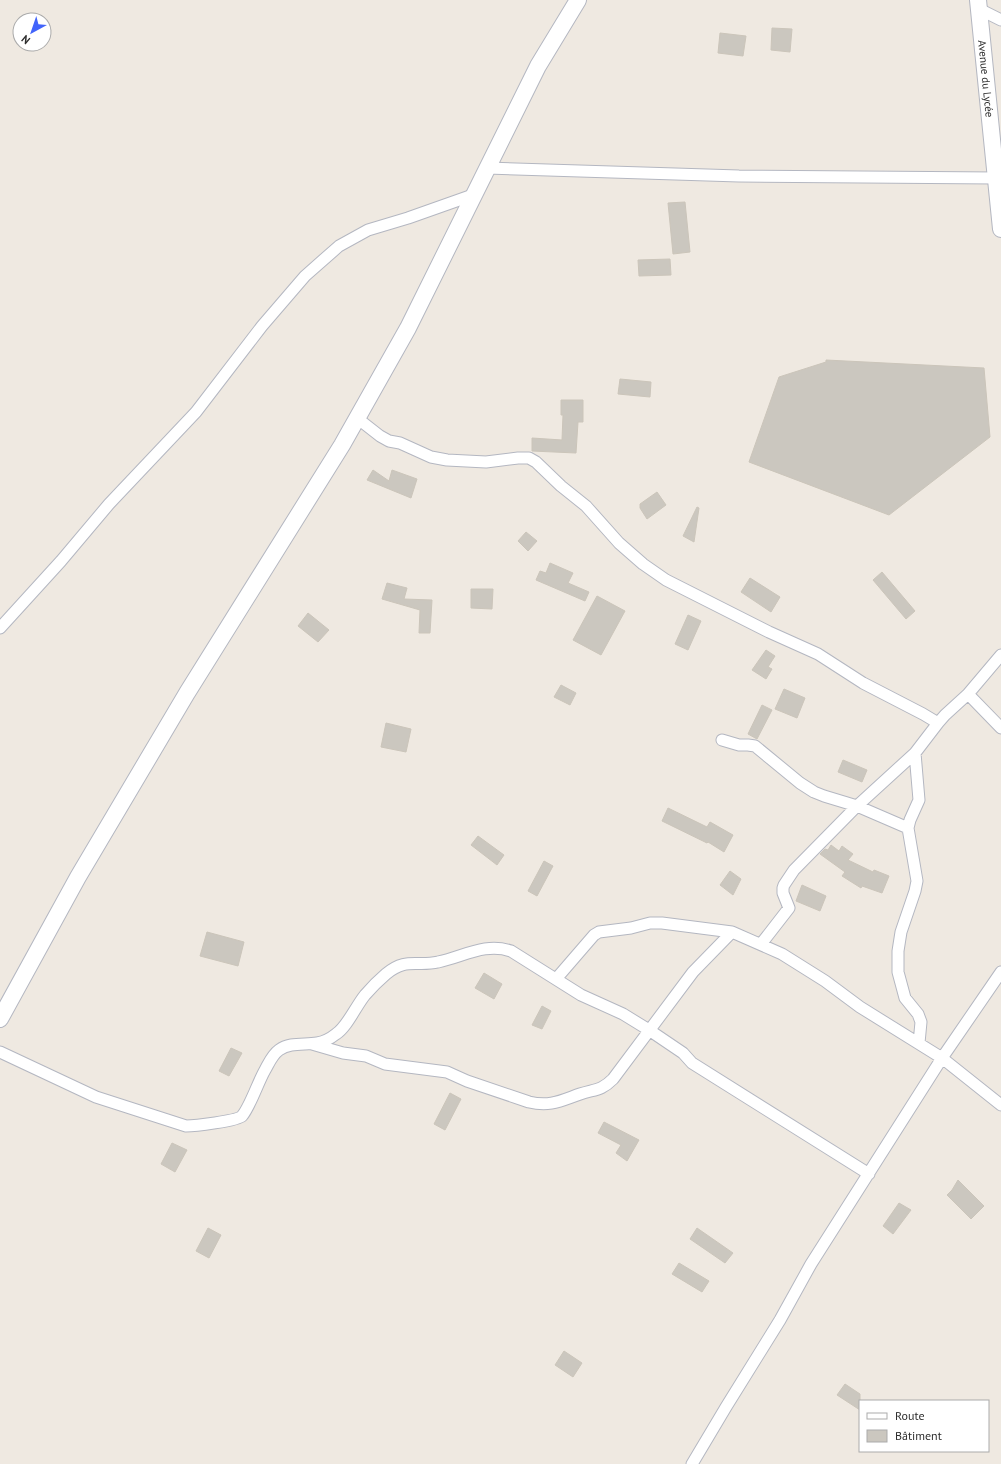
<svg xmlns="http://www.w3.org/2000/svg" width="1001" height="1464" font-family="'PT Sans',sans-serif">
	<rect width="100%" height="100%" fill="#efe9e1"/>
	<path fill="#cbc7bf" stroke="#cbc5ba" d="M772 28 792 29 790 52 771 50Z
		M720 33 746 36 743 56 718 53Z
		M685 202 690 252 673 254 668 203Z
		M670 259 671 275 639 276 638 260Z
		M826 360 984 368 990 437 889 515 749 462 779 377 826 362Z
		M620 379 651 382 650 397 618 394Z
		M561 400H583V422H578L576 453 532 451V438L562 440 563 415H561Z
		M373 470 389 481 392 470 417 479 411 498 367 480Z
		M657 492 666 505 647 519 640 508V504Z
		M697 507 699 508 694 542 683 536Z
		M526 532 537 541 528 551 518 541Z
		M550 563 573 573 568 583 589 592 585 601 536 580 540 571 546 573Z
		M882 572 915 611 906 619 873 580Z
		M750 578 780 597 771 612 741 592Z
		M387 583 407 588 404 599 432 600 430 633H419L420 610 382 599Z
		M471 589H493L492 609 471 608Z
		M597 596 625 611 601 655 573 640Z
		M308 613 329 630 318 642 298 626Z
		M688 615 701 621 688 650 675 644Z
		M766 650 775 656 768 667 772 669 766 679 752 670Z
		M561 685 576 693 570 705 554 697Z
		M784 689 805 698 797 718 775 709Z
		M762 705 772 710 757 739 748 734Z
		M386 723 411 729 406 752 381 747Z
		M843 760 867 770 862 782 838 772Z
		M668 808 707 827 710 822 733 835 724 852 708 842 707 843 662 821Z
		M478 836 504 855 497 865 471 845Z
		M831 845 839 851 842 846 853 854 848 860 873 872 874 870 889 876 882 893 862 886 861 888 842 876 845 872 820 854 825 849 828 850Z
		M544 861 553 866 537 896 528 891Z
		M730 871 741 879 733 895 720 885Z
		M802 885 826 896 820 911 796 901Z
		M207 932 244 942 238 966 200 956Z
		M484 973 502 984 494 999 475 988Z
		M542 1006 551 1011 542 1029 532 1025Z
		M231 1048 242 1053 229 1076 219 1071Z
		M450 1093 461 1099 445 1130 434 1124Z
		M604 1122 639 1140 627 1161 616 1153 621 1145 598 1133Z
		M172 1143 187 1150 175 1172 161 1164Z
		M958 1180 984 1206 971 1219 947 1195 952 1190Z
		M899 1203 911 1210 893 1234 883 1226Z
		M208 1228 221 1235 209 1258 196 1251Z
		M697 1228 733 1253 725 1263 690 1239Z
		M679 1263 709 1281 702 1292 672 1274Z
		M564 1351 582 1363 573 1377 555 1365Z
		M845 1384 860 1394V1410L837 1395Z"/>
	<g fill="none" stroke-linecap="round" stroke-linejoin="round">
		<g stroke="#b4b7c1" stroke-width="13">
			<path id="street" d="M979 9 1001 20
				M487 168 739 176 996 178
				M357 418 380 436 389 441 400 443 431 457 447 460 486 462 518 458H529L536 462 561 486 586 506 619 543 643 564 666 580 769 632 818 654 863 683 923 714 938 723 945 715 968 694 1001 655
				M0 628 61 561 109 504 196 412 262 326 305 276 339 246 368 230 408 218 473 195
				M968 694 1001 728
				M722 740 739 745H748L755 746 800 783 814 792 824 796 857 806 908 828
				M915 753 919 800 910 820 908 828 917 881 915 891 901 932 898 951V972L905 998 918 1014 921 1022 919 1043
				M761 944 789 908 783 893V888L784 885 794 870 857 806 915 753 938 723
				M556 979 594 935 599 932 631 928 650 923H662L732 932 782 954 825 981 860 1007 942 1058 1001 1105
				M312 1044 343 1053 366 1056 385 1064 447 1072 467 1081 529 1102C550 1107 560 1101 580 1094 595 1089 601 1091 613 1079L693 972 732 932
				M0 1052 96 1097 186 1126C194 1126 237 1121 242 1116 250 1107 258 1082 265 1070 269 1063 272 1055 279 1050 290 1042 304 1045 317 1043 323 1042 331 1038 336 1034 347 1027 356 1006 365 995 371 988 379 980 386 974 406 957 417 967 438 962 463 957 485 942 511 951L581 995 623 1014 649 1030 683 1053 692 1063 869 1174
				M692 1464 726 1407 780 1320 811 1264 942 1058 1001 972"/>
		</g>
		<g stroke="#b4b7c1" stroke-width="18">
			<g id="secondary">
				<path id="s1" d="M978 0 1001 229"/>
				<path d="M0 1019 78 877 187 693 342 445 408 328 538 66 578 0"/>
			</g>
		</g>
		<use href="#street" stroke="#fff" stroke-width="11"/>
		<use href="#secondary" stroke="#fff" stroke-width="16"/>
	</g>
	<g text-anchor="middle" stroke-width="3" stroke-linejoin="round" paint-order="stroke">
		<g font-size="11" fill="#2e2e2e" stroke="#fff">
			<text dy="4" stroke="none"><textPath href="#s1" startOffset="79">Avenue du Lycée</textPath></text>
		</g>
	</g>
	<rect x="859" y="1400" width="130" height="52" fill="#ffffff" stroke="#ababab"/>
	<rect x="867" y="1413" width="20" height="6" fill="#ffffff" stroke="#ababab"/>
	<text x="895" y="1420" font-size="12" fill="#2e2e2e">Route</text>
	<rect x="867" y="1430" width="20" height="12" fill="#cbc7bf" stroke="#ababab"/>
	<text x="895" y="1440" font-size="12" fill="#2e2e2e">Bâtiment</text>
	<g transform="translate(32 32) rotate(220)"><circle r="19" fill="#ffffff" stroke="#ababab"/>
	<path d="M0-3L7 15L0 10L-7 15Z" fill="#4264fb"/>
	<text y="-6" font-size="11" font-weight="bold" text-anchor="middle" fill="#2e2e2e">N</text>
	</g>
</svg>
